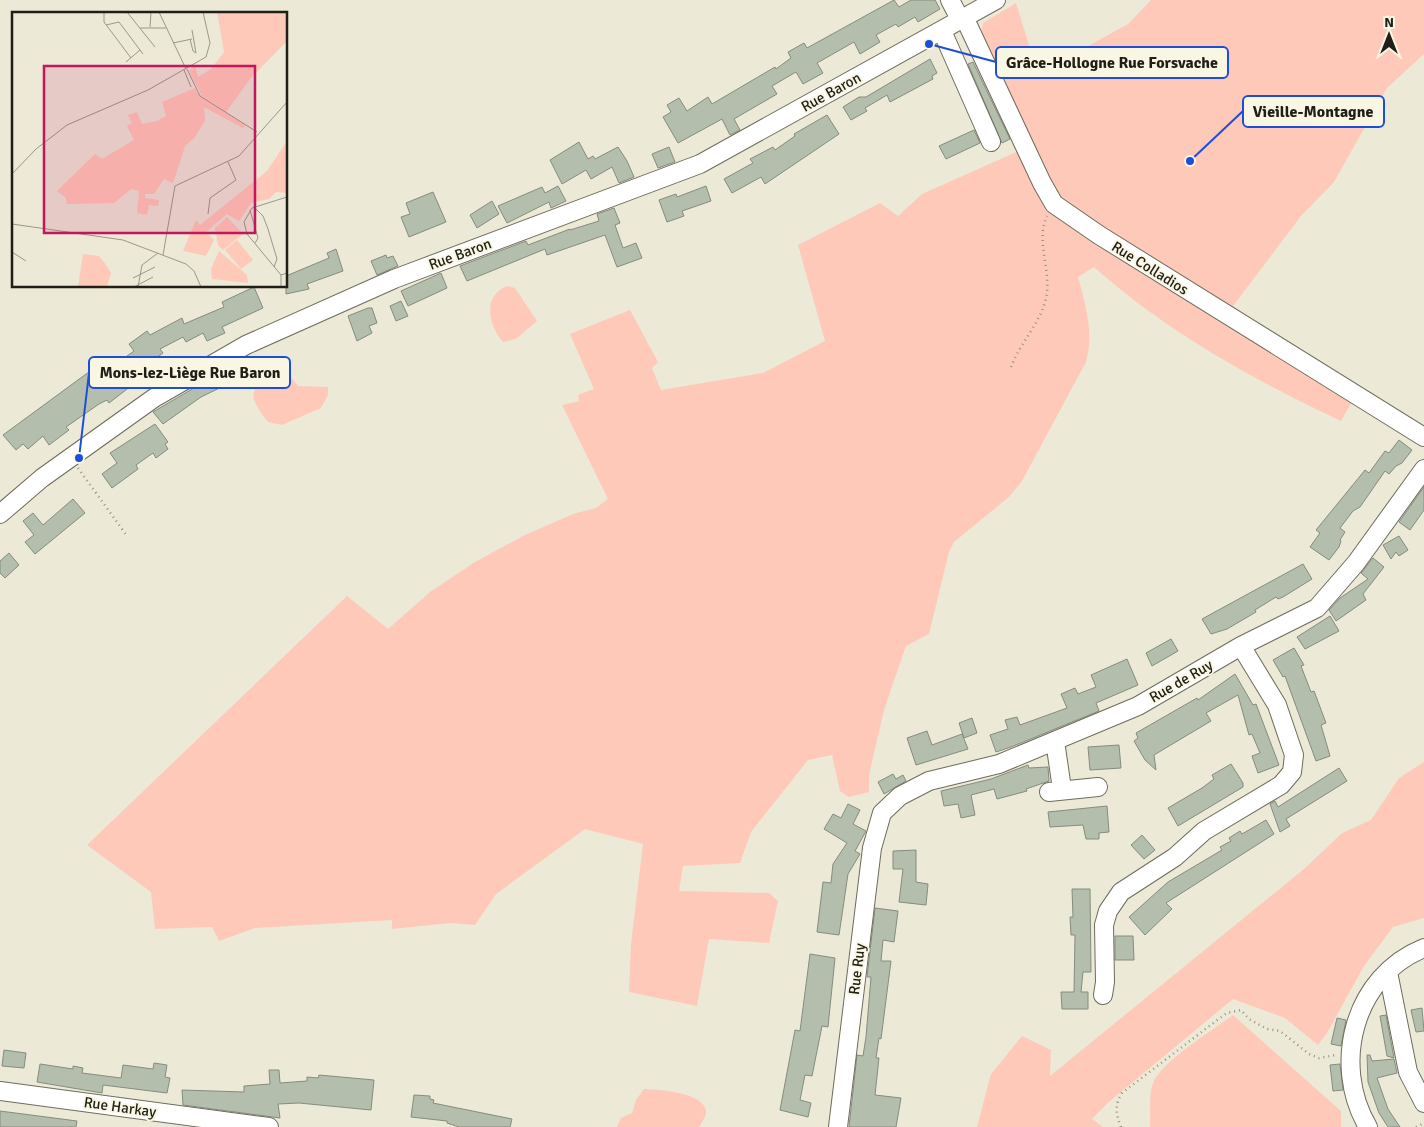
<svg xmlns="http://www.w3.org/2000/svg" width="1424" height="1127" font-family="Signika,sans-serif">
	<rect width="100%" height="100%" fill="#ece9d7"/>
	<path fill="#ffc9b9" d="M1151 0H1424V54L1387 88 1334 182 1301 216 1230 310 1052 195 981 34 983 23 1016 3 1038 74 1128 24Z
		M1021 150 1043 198 1044 206 1051 213 1190 302 1354 398 1341 421C1252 379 1167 332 1094 267L1078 277C1086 306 1094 333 1086 362L1022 481 1009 497 954 542 949 552 929 634 906 646 884 710 869 775V792L849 797 840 791 832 755 808 760 751 832 740 863 683 866 679 891 769 893 778 901 769 943 709 939 697 1006 629 992 631 944 643 844 585 829 496 894 475 925 450 923 392 929V920L255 928 219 941 212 927 155 929 151 892 87 845 347 596 388 629 430 592 475 562 523 536 573 514 596 508 608 499 562 405 579 401 578 395 594 389 570 334 630 310 658 362 652 368 661 390 763 373 825 341 798 245 880 203 898 216 922 194Z
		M508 286 515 288 537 321 516 339 503 342C488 326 482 294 508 286Z
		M286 371 298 386 328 387V395L321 408 282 425 268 422C241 388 254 387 286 371Z
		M1424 762V918L1393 927 1364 966 1327 1033 1318 1045 1285 1018 1233 999 1110 1101 1092 1119 1103 1127H977L991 1074 1022 1036 1051 1050 1050 1076 1304 869 1342 833 1371 820 1399 778Z
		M1233 1015 1341 1111V1127H1150C1151 1113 1148 1094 1154 1081 1164 1060 1213 1030 1233 1015Z
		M644 1089C658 1089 708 1093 706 1113 706 1117 701 1123 699 1127H617L621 1118 632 1113 636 1100Z"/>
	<path fill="#b4bead" stroke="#848d7e" d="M894 0 899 7 911 0H935L940 9 918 22 915 17 898 27 896 24 876 35 880 42 860 54 854 42 817 63 823 73 803 84 796 72 772 86 777 94 734 119 740 130 730 135 722 119 678 143 663 117 671 112 667 105 679 98 687 111 708 97 712 104 758 77 775 67 776 69 791 58 788 52 804 43 807 48Z
		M930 59 937 73 932 76 933 79 890 102 887 95 865 108 867 111 851 120 843 107 859 97H866Z
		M973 62 1010 139 1002 143 968 64Z
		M827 115 839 134 765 184 761 177 732 193 724 179 753 163 750 159 773 147 775 150 795 136 794 134Z
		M974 130 980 143 946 159 939 146Z
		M579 142 588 159 593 156 595 159 618 147 627 161 634 177 619 183 612 167 591 179 586 170 562 184 550 160Z
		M669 147 675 162 658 168 652 154Z
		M558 186 566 201 551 208 549 202 507 223 498 206 542 187 545 193Z
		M706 186 711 201 682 211 684 216 667 222 659 200 676 194 677 197Z
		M433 192 446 222 409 237 401 217 410 214 406 203Z
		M492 201 499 214 477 228 470 215Z
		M614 208 620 223 615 225 623 248 636 243 642 258 617 267 605 235 547 255 545 249 467 281 460 266 526 241 528 245 570 229V230L599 221 597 214Z
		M336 249 343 271 307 284 309 289 286 294V276L329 258 327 253Z
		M386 255 387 258 393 256 398 266 377 275 371 261Z
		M441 273 447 288 408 306 401 291Z
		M254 287 263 308 222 327 225 333 207 341 203 333 186 342 183 337 160 349 163 353 136 373 140 379 109 403 107 400 99 404 66 427 69 430 49 445 43 436 28 449 23 444 16 450 3 435 97 366 102 374 134 351 129 344 147 331 150 335 182 318 184 324 224 307 222 302Z
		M401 301 408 316 396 321 390 306Z
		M368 308H372L377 323 369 326 372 333 357 341 348 316Z
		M233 365 240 378 201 397 163 424 153 412Z
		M155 424 168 442 165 444 168 449 156 458 153 453 136 465 138 469 112 488 102 474 117 463 110 453Z
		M1399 440 1412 450 1402 463 1396 466 1389 474 1385 471 1360 507 1353 511 1340 528 1345 532 1340 540 1341 541 1339 547 1329 560 1310 547 1320 533 1316 530 1365 470 1369 473 1385 451 1389 453Z
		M1424 487V510L1410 530 1399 522Z
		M73 499 85 513 35 554 25 542 34 535 23 521 33 513 43 525Z
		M1399 536 1408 550 1399 556 1396 552 1391 559 1383 545Z
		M9 553 19 565 5 578 0 573V561Z
		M1373 558 1384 567 1363 594 1366 600 1336 621 1329 610 1340 598 1368 579 1361 573Z
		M1303 564 1312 579 1283 597 1278 599 1276 597 1255 610 1256 612 1227 629 1211 634 1202 619Z
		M1330 616 1339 631 1305 649 1297 637Z
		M1171 639 1178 651 1152 666 1146 653Z
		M1294 648 1304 665 1301 666 1311 692 1314 691 1326 723 1321 725 1330 756 1316 761 1285 676 1283 677 1273 660Z
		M1127 659 1138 685 1096 703 1099 711 1011 747 996 752 990 735 1008 729 1005 720 1017 717 1020 725 1067 708 1061 694 1075 688 1078 694 1096 687 1091 675Z
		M1235 674 1253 705 1256 704 1279 765 1258 773 1252 756 1260 753 1252 734 1249 735 1238 695 1206 713 1211 721 1154 755 1156 770 1145 760 1134 741 1138 738 1136 733 1197 698 1198 700Z
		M972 718 977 733 964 738 959 723Z
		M927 731 932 745 962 734 968 749 916 765 907 738Z
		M1119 745 1121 768 1090 770 1088 747Z
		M1231 764 1243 783V787L1178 826 1168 808 1202 788 1214 779 1212 775Z
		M1028 765 1029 768 1048 767 1049 781 1026 789 1027 791 997 799 994 789 971 795 975 815 961 818 958 804 944 806 941 791 991 779Z
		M1339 768 1347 781 1286 819 1290 826 1280 832 1270 804 1275 801 1278 807Z
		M893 774 896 779 903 775 906 781 884 794 878 782Z
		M848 804 860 810 853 824 866 831 855 851 860 854 848 874 839 935 817 932 823 882 831 883 833 864 847 843 824 829 833 814 841 818Z
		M1107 806 1109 832 1099 833V839H1086L1083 825 1050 827 1048 812Z
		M1266 820 1274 834 1166 903 1172 909 1145 935 1129 917 1168 882 1222 850 1220 847 1231 841 1229 838 1240 831 1242 834Z
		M1142 835 1155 850 1144 859 1131 845Z
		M916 850V882L928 884 926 905 899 902 903 869H893V851Z
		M1072 889H1090L1091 972H1083L1081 992H1088V1009H1062L1061 992H1074L1075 935H1071L1070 917H1073Z
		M875 908 898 911 894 942 883 940 881 961H891L881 1039 879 1038 876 1058H879L875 1095 901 1098 896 1127H849L857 1055 863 1056 866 1037 871 977H867Z
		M1115 936H1133L1134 960H1115Z
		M810 954 835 958 828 1027 822 1026 812 1076 805 1075 800 1100 811 1103 808 1117 780 1110 795 1030 800 1031Z
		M1422 1008 1424 1031 1416 1032 1411 1010Z
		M1386 1015 1394 1058 1387 1056 1380 1016Z
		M1337 1018 1346 1020 1341 1046 1331 1044Z
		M4 1050 26 1053 24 1068 2 1066Z
		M1367 1055H1370L1372 1061 1394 1059 1397 1073 1377 1078 1388 1109 1400 1127H1388L1379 1113 1368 1082Z
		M154 1063 167 1065 165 1077 170 1078 167 1093 103 1085 102 1093 37 1082 40 1064 73 1069V1066L83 1068 82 1073 121 1078 123 1065 153 1069Z
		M1340 1064 1343 1090 1333 1091 1330 1065Z
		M269 1070H279L280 1083 307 1081V1077L318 1078 319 1075 374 1080 371 1110 299 1103 278 1104 280 1118 183 1105 182 1090 244 1092V1086L270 1084Z
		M414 1095 430 1096V1099L434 1100 433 1103 512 1119 510 1127H459L447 1123V1121L411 1117Z
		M0 1111 77 1121 76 1127H0Z"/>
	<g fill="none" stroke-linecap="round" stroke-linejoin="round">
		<g stroke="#6f6c5c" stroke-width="20">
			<path id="minor" d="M950 0 961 21
				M965 19 1042 183 1054 204 1099 235 1424 437
				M942 31 991 142
				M0 514 42 478 154 398 246 345 394 279 700 164 996 0
				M1055 741 1062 789
				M1049 792 1098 787
				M1388 972 1408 1072 1424 1103
				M1103 995 1105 982 1104 925 1108 911 1121 892 1175 857 1204 831 1281 785 1292 772 1294 755 1277 705 1241 646
				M0 1091 269 1127
				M838 1127 872 848 882 813 900 796 929 781 999 764 1138 706 1241 646 1317 608 1356 563 1424 469
				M1368 1127C1331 1064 1354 976 1424 948"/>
		</g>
		<path stroke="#959386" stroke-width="2.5" stroke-dasharray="1 4" stroke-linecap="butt" d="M1011 367C1020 343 1041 322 1046 298 1052 271 1035 241 1047 216
			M78 468 127 536
			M1121 1127C1116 1114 1114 1106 1122 1093L1216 1021 1227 1013 1241 1010 1249 1019 1267 1029 1280 1031 1309 1054 1319 1058 1336 1055
			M1416 1127 1424 1123"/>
		<use href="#minor" stroke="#fff" stroke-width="18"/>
	</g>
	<g text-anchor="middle" stroke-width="4" stroke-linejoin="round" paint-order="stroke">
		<g font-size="15" fill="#1f1e17" stroke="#f9f7e4">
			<text transform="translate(831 92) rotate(-29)" y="5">Rue Baron</text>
			<text transform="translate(460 254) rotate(-20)" y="5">Rue Baron</text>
			<text transform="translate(1150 268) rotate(32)" y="5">Rue Colladios</text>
			<text transform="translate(1181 681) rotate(-30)" y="5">Rue de Ruy</text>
			<text transform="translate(857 969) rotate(-83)" y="5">Rue Ruy</text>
			<text transform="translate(120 1107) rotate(8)" y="5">Rue Harkay</text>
		</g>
	</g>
	<g transform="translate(12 12)">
		<rect width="275" height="275" fill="#ece9d7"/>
		<path d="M205 0H275V29L238 67 214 100 190 84 177 59 183 54 186 65 199 57 212 40ZM183 76 186 82 233 113 231 116 192 95 193 108 183 125 173 134 161 171 152 167 142 182H133V186L147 188 146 194 137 193 135 203 125 201 127 179 119 177 102 191 55 192 54 186 45 179 83 142 90 147 122 128 115 114 120 111 116 103 125 100 130 112 145 109 154 104 150 90ZM275 129V181L264 180 257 187 239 191 227 209 215 202 194 220 202 228 194 244 171 239 184 208 188 213 255 159ZM215 205 231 222 211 238 206 233 203 216ZM225 228 241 248 229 257 213 238ZM207 239 235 263 236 271 200 267 199 257ZM71 242 87 244 95 254 99 261 95 275H66Z" fill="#ffc9b9"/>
		<path fill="none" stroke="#9a988a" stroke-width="1" d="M92 0V10L119 46M115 0 143 35M147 0 174 57M94 13 107 10 131 42M138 15 139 0M128 16H154M178 27 181 39 184 41 180 18M161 31 180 27M114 50 128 38M175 57 188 84 245 120M172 58 179 75M0 162 24 137 55 113 136 78 194 45 198 31 191 0M242 195 251 204 256 217 265 247 262 255M238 198 246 226 243 231M196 202 198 186 224 168 216 150M0 212 111 228 174 252 182 259 189 275M0 240 14 249M151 243 163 174 227 144 275 90M269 263 235 222 232 210 240 196 275 185M121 266 143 255M122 275 141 265M126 275 130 253 146 241M269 275V263L275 261"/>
		<path fill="#c2185b" fill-opacity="0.15" stroke="#c2185b" stroke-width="2.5" d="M32 54H243V221H32Z"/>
		<rect width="275" height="275" fill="none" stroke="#1f1e17" stroke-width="2.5"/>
	</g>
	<path fill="none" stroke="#1d4ed8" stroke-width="2" d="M929 44L996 62M1190 161L1243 111M79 458L89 373"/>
	<g fill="#1d4ed8" stroke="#f9f7e4" stroke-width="2">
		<circle cx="929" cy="44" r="5"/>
		<circle cx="1190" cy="161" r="5"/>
		<circle cx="79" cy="458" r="5"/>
	</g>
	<g fill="#f9f7e4" stroke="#1d4ed8" stroke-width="2">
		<rect x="996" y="47" width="232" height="31" rx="5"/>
		<rect x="1243" y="96" width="141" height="31" rx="5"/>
		<rect x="89" y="357" width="201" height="31" rx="5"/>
	</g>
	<g font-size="16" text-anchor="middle" font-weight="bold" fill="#1f1e17">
		<text x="1112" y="68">Grâce-Hollogne Rue Forsvache</text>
		<text x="1313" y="117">Vieille-Montagne</text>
		<text x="190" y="378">Mons-lez-Liège Rue Baron</text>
	</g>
	<g transform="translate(1389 35)" stroke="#f9f7e4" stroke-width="4" paint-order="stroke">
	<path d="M0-4L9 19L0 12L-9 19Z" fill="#1f1e17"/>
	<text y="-8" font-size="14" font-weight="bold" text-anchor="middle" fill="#1f1e17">N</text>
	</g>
</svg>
